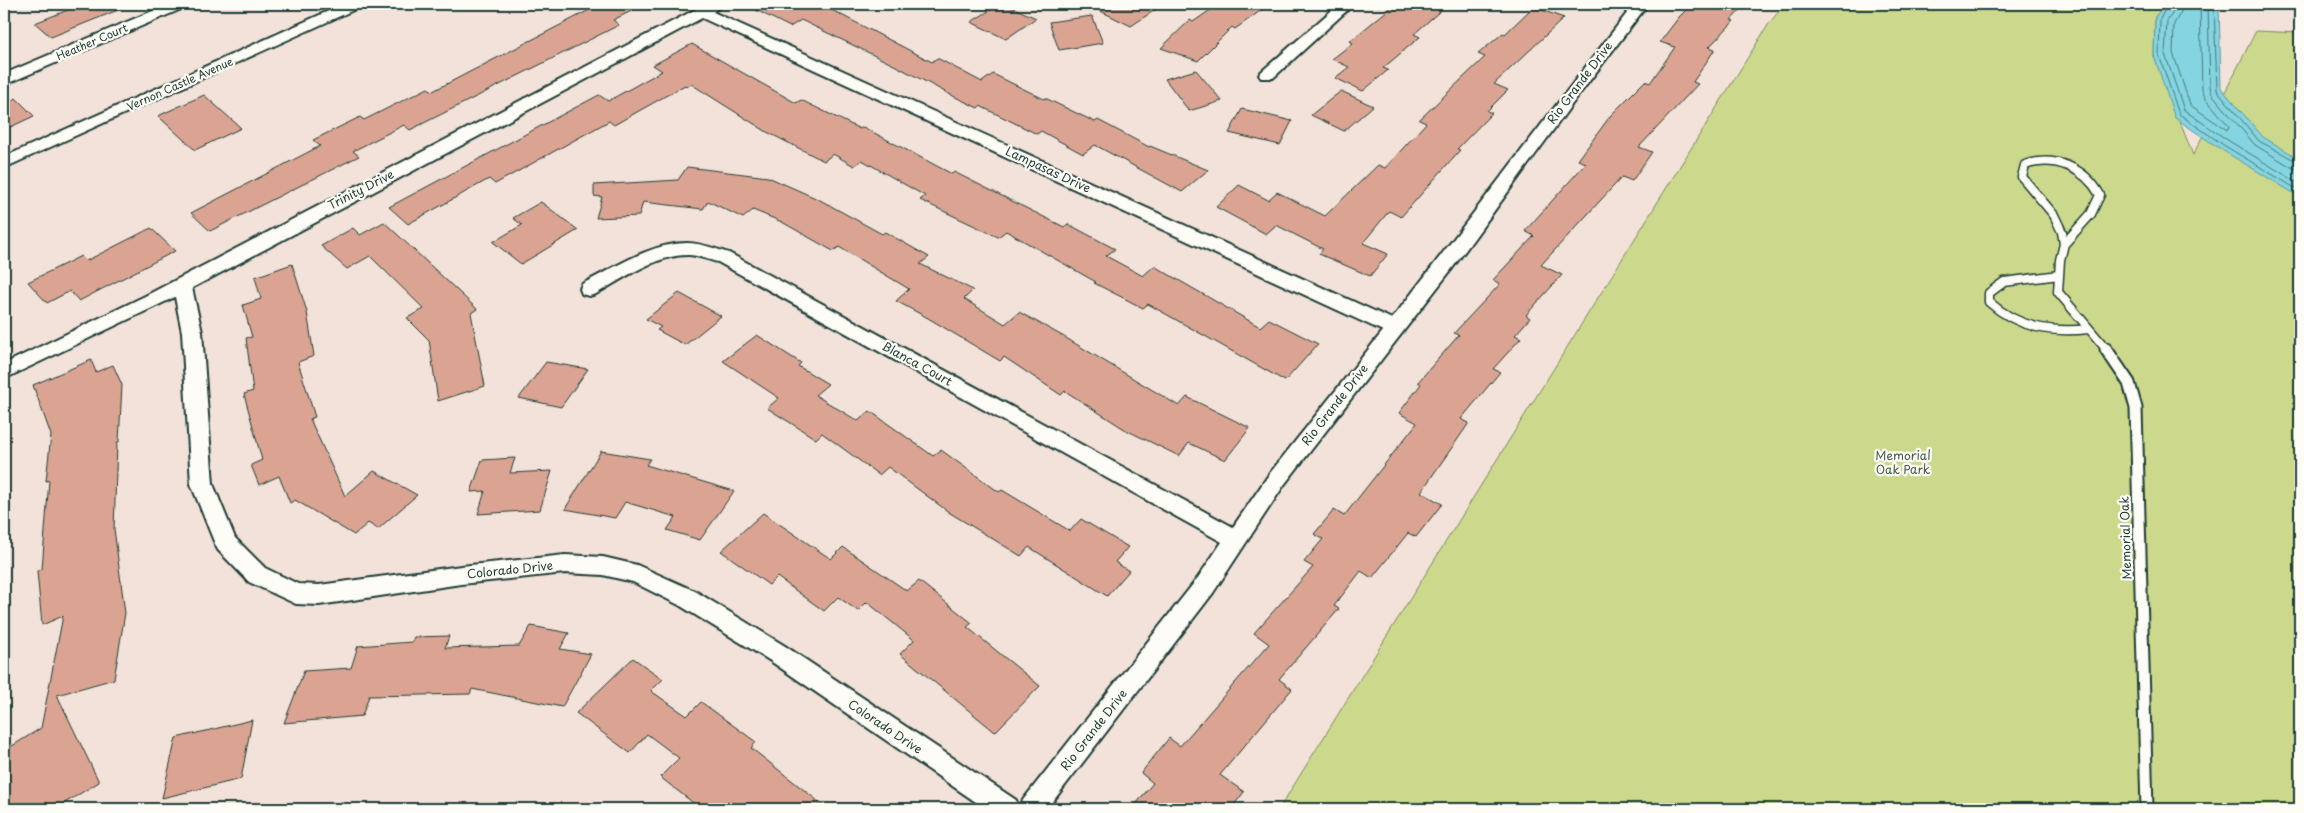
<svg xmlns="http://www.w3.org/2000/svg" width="2304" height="813" font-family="'Playpen Sans',sans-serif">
	<rect width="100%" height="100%" fill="#f3e2d9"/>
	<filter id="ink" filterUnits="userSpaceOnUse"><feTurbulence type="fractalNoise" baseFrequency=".02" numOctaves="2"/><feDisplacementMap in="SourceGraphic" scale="10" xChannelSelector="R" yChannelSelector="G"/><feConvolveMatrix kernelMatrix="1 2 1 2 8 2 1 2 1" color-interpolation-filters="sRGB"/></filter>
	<g filter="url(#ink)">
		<path fill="#ccd98c" stroke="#768b60" d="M1785 4H2165L2155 17 2154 56 2193 155 2256 31 2300 33V809H1279L1770 22Z"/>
		<path fill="#85d4e1" stroke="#5c989c" d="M2165 4H2219L2221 88 2263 137 2300 159V197L2222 150 2175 118 2154 56 2155 17Z"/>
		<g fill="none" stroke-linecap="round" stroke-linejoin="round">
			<path stroke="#487979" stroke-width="1" d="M2168 4 2160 19 2159 55 2179 114 2225 146 2300 191
				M2175 4 2174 11 2167 21 2165 54 2184 110 2229 141 2300 184
				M2182 4 2181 12 2174 24 2173 53 2190 105 2227 130 2229 126 2206 99 2202 90 2200 4
				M2208 4 2210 87 2212 94 2255 145 2293 168 2300 169
				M2214 4 2217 90 2259 141 2300 163"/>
		</g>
		<path fill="#dba492" stroke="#1f3d34" d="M83 4H121L123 8 51 37 35 23Z
			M601 4H646L613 20 619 25 410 130 404 125 353 151 359 156 210 231 191 213 320 146 313 140 360 117 364 120 428 88 433 91Z
			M744 4H828L824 6 932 62 937 58 982 82 993 74 1044 99 1045 98 1095 122 1098 120 1149 147 1150 146 1208 170 1182 192 1095 145 1083 154 1041 131 1037 134 980 106 978 108 947 93 896 66 801 20 790 27Z
			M1000 4H1005L1036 18 1006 39 971 22Z
			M1086 4H1164L1131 26Z
			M1219 4H1270L1235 29 1232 27 1198 61 1161 48 1190 20 1193 22Z
			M1407 4H1448L1414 34 1420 37 1383 68 1388 70 1363 91 1335 78 1349 67 1332 59 1353 43 1350 41 1394 5 1402 8Z
			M1692 4H1746L1731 20 1734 21 1709 47 1715 49 1693 82 1698 84 1639 147 1652 152 1632 181 1622 177 1541 265 1562 275 1526 315 1530 318 1515 335 1521 338 1493 369 1500 372 1461 419 1469 423 1421 492 1442 504 1416 537 1408 533 1372 578 1361 571 1334 606 1339 609 1279 679 1292 689 1220 775 1244 792 1231 809H1132L1153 783 1141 773 1169 738 1180 746 1269 644 1254 633 1313 567 1304 562 1323 539 1314 534 1334 510 1344 516 1417 423 1399 413 1421 384 1418 382 1459 335 1454 333 1500 284 1493 280 1534 236 1525 231 1586 163 1578 160 1611 115 1645 81 1650 83 1675 47 1660 42 1679 17Z
			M1533 7 1564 18 1494 84 1508 90 1487 111 1492 113 1457 149 1460 150 1401 217 1389 211 1363 243 1388 254 1370 276 1319 254 1323 249 1276 225 1266 234 1216 207 1239 185 1268 200 1277 192 1325 216 1378 165 1385 168 1426 123 1419 120 1485 57 1478 54 1503 33 1505 34Z
			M1092 16 1103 43 1059 50 1049 22Z
			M692 44 796 103 801 100 860 129 863 127 952 174 954 172 1064 227 1068 224 1115 249 1106 256 1143 276 1154 266 1260 327 1269 319 1318 344 1285 381 1148 304 1143 308 1094 283 1096 282 1006 231 998 237 920 200 925 196 862 160 854 166 833 154 824 161 767 132 691 84 687 87 685 85 614 125 609 121 495 184 489 179 408 224 389 207 599 95 608 101 662 71 653 65Z
			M1196 70 1222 101 1189 111 1165 79Z
			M1341 91 1373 106 1344 131 1311 115Z
			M204 95 241 128 195 150 158 116Z
			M16 98 34 116 4 130V104Z
			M1242 109 1292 121 1280 145 1229 133Z
			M687 167 768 177 820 200 882 234 885 232 929 257 920 264 973 290 964 299 1005 324 1019 312 1066 338 1179 406 1187 397 1250 428 1225 460 1189 443 1179 456 1126 430 1065 391 1061 395 1004 357 1000 361 928 318 896 301 909 289 839 247 833 251 782 222 753 210 743 218 708 201 703 209 643 202 639 216 596 218 602 197 594 196V185L678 180Z
			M541 202 578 230 521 264 493 242 522 225 513 218Z
			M384 222 477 309 471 313 485 386 438 401 429 340 407 318 424 309 370 256 347 269 321 246 353 228 360 235Z
			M151 228 175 251 79 301 70 291 47 303 28 282 81 256 86 261Z
			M292 264 307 312 314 356 298 362 315 417 310 419 345 496 374 471 417 495 378 529 368 523 354 535 295 500 290 503 279 476 259 485 251 465 262 460 244 394 253 391 246 338 252 337 243 305 261 299 255 277Z
			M679 293 721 316 685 345 657 330 661 327 646 319Z
			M757 335 801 363 798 366 828 384 815 395 858 421 870 411 933 456 941 450 999 492 1002 490 1070 531 1081 519 1128 547 1115 562 1129 571 1107 596 1029 547 1021 556 950 513 888 467 879 475 822 433 816 439 767 408 779 398 723 361Z
			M91 360 96 372 113 365 122 385 119 442 117 443 114 529 125 613 114 679 57 695 99 782 55 809H4V751L41 728 63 616 42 625 37 571 42 569 49 480 46 481 51 435 33 385Z
			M546 362 588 369 561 407 519 398Z
			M601 451 650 459 646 465 734 491 700 540 667 530 676 517 625 502 615 518 565 509Z
			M515 458 510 473 552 471 540 510 478 514 485 491 471 492 482 460Z
			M763 513 831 559 843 547 907 591 919 581 972 623 967 627 1040 686 995 732 900 654 914 640 867 602 858 611 838 597 824 611 777 577 769 585 721 551Z
			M531 626 569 633 560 649 591 654 562 707 472 689 470 694 369 696 362 716 284 723 304 671 351 668 358 646 412 642 414 637 449 636 445 648 519 646Z
			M633 658 663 679 651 691 687 716 701 702 756 742 751 748 828 809H701L660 777 679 758 647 734 630 753 576 713Z
			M252 720 241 779 162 798 176 738Z"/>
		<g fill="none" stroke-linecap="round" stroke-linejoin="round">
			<g stroke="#1f3d34" stroke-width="11">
				<path id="lane-far1" d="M2065 243 2091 214 2100 195C2085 168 2055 155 2025 165L2022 177 2054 215 2062 232 2064 244 2060 260 2058 292 2108 351
					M2059 275 2004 282 1989 293V302C2018 328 2051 333 2089 329"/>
			</g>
			<g stroke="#1f3d34" stroke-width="15">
				<path id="lane" d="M2106 349 2129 383 2136 408 2147 809"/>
			</g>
			<g stroke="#1f3d34" stroke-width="4">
				<path id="street" d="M169 4H188L186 7 4 85V74Z
					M344 4H362L360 7 4 168V157Z
					M706 4H724L713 12 1392 319 1634 4H1648L1578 96 1451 270 1284 485 1213 593 1047 809H986L769 660 679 605 633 582 603 575 565 573 461 584 319 605 296 604 249 582 218 550 215 544 191 484 182 332 175 297 4 379V364L145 296ZM702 18 1383 331 1270 473 1233 527 729 253C716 249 701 243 687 243 650 243 614 268 582 284L580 289 582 294 589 296 596 294C623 279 655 255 688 255 698 255 708 260 718 262L1222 542 1197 579 1023 800 1020 809 1016 800 785 646 695 591 637 565 603 557 565 555 461 566 319 585 298 584 265 568 235 538 213 484 202 332 192 288Z
					M1339 4H1354L1273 78H1261L1259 75 1261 72Z"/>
			</g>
			<use href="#lane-far1" stroke="#fdfcf7" stroke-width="8"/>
			<use href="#lane" stroke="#fdfcf7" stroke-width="11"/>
			<use href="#street" fill="#fdfcf7" fill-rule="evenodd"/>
		</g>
	</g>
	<g text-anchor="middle" stroke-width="4.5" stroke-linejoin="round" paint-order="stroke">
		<g font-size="11" fill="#1f3d34" stroke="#fdfcf7">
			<text transform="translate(92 42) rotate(-23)" y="4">Heather Court</text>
			<text transform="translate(180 84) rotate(-24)" y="4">Vernon Castle Avenue</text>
		</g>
		<g font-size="12" fill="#1f3d34" stroke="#fdfcf7">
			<text transform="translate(1580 83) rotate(-53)" y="4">Rio Grande Drive</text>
			<text transform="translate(1048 170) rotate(25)" y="4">Lampasas Drive</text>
			<text transform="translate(361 190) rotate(-27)" y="4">Trinity Drive</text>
			<text transform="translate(917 364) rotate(29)" y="4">Blanca Court</text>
			<text transform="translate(1335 405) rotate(-52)" y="4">Rio Grande Drive</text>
			<text transform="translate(2126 538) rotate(-92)" y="4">Memorial Oak</text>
			<text transform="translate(510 570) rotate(-6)" y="4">Colorado Drive</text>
			<text transform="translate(885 727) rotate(34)" y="4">Colorado Drive</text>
			<text transform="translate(1094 730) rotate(-52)" y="4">Rio Grande Drive</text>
		</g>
		<g font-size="12" fill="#425c46" stroke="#fdfcf7">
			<text x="1903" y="460">Memorial<tspan x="1903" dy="14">Oak Park</tspan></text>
		</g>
	</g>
	<rect width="2304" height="813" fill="none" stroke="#fdfcf7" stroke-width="20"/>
	<rect x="10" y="10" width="2284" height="793" fill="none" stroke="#1f3d34" stroke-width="2" filter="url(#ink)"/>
</svg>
